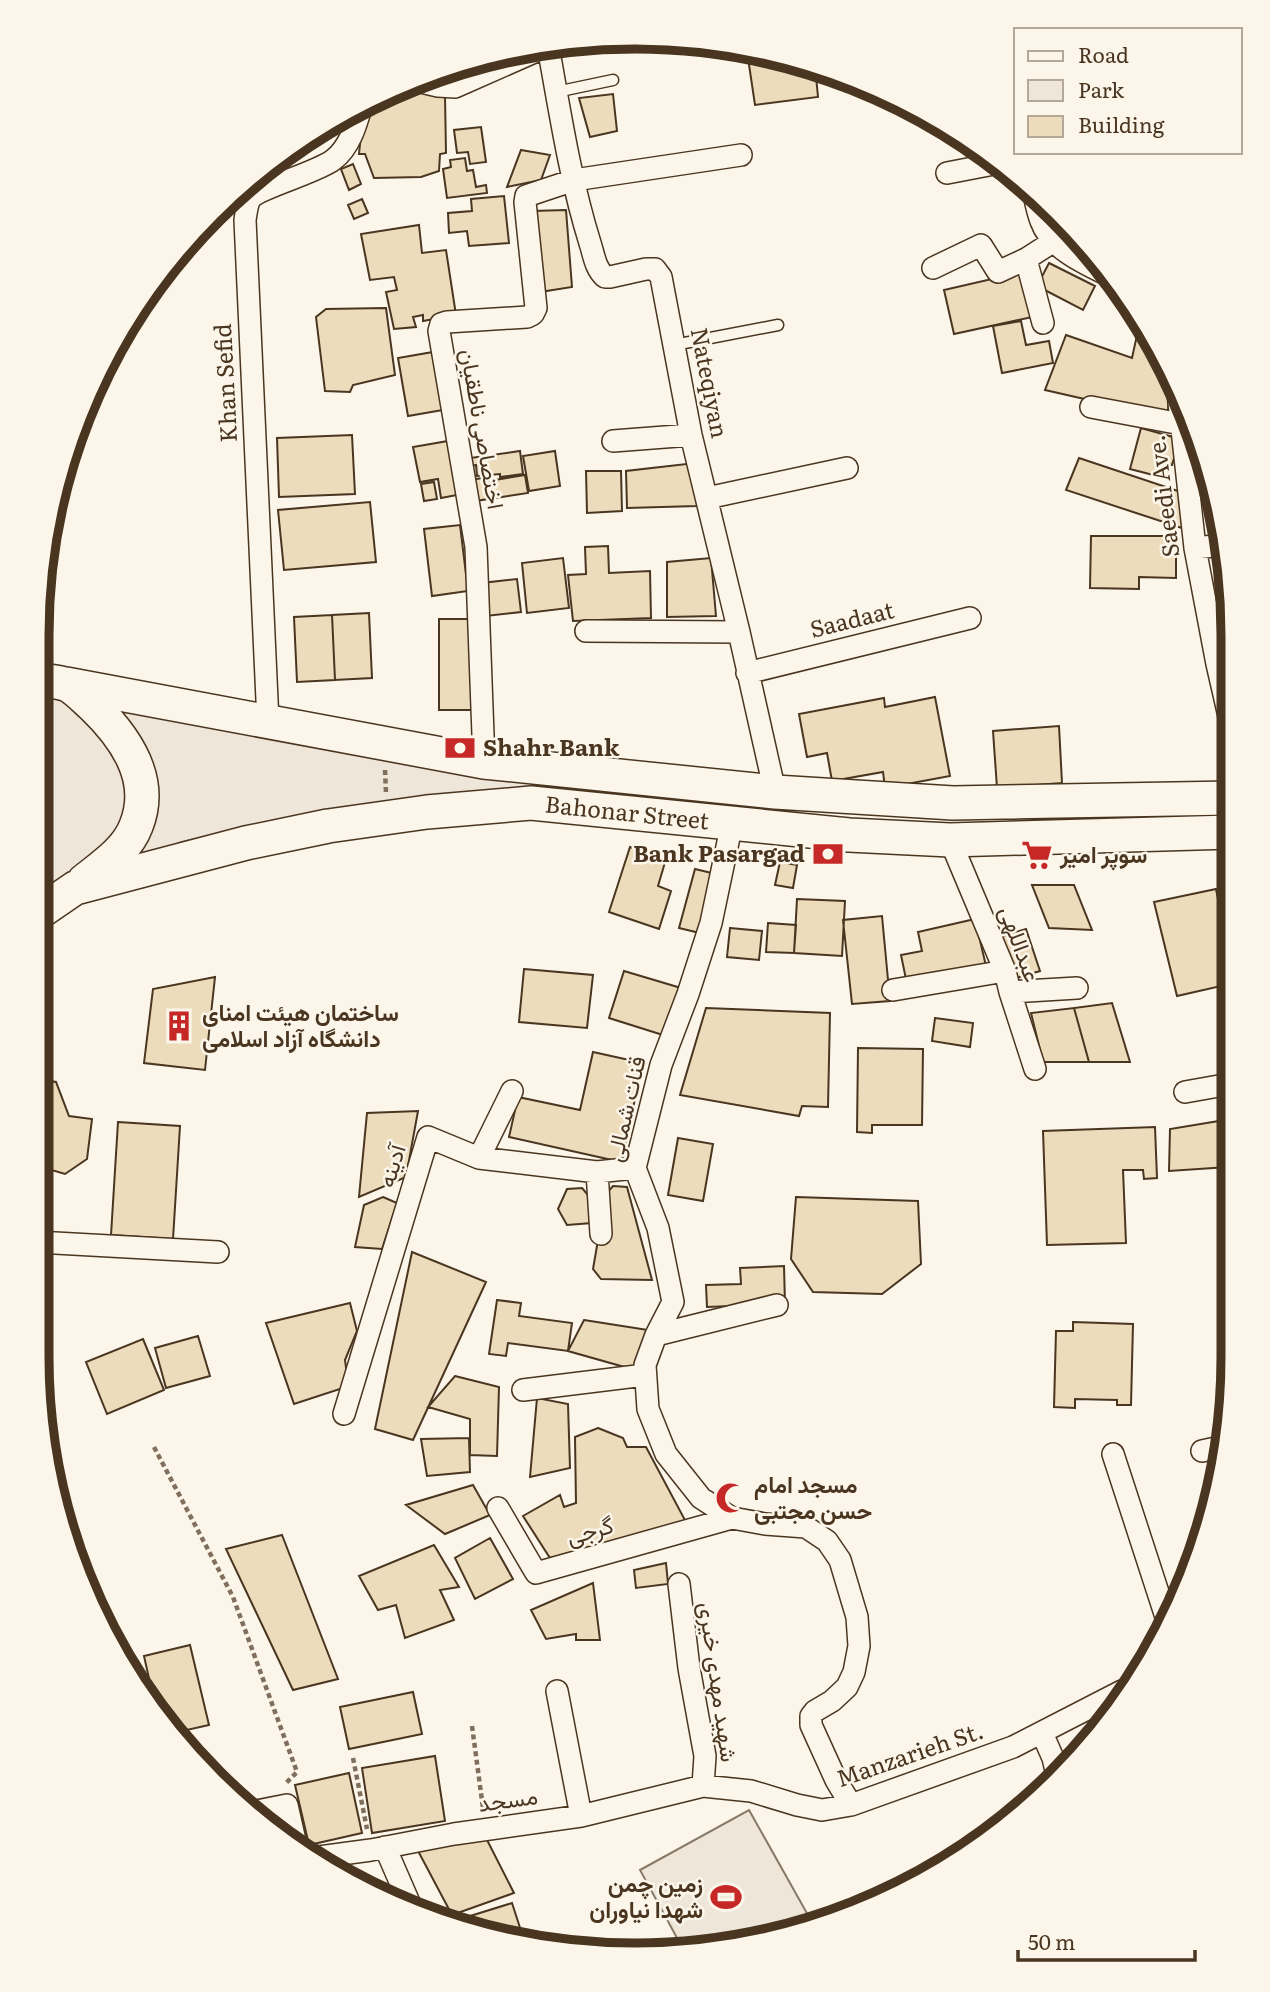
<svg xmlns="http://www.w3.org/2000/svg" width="1270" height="1992" font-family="Literata,Vazirmatn,serif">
	<rect width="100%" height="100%" fill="#fbf6e9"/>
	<path fill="#ede6d9" stroke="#887966" stroke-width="2" d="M41 694 64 698 89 718 125 765 127 818 79 871 40 892Z
		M99 702 409 765 598 792 491 790 407 799 287 818 182 842 124 865 142 835Z
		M749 1810 813 1924 790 1935 683 1949 640 1870Z"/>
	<path fill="#ecdcbc" stroke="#4a3520" stroke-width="2" d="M768 55 815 66 818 97 755 105 748 58Z
		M395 89 445 96 446 153 440 154 439 171 421 177 374 178 365 154H359L363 115 371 98Z
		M613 94 617 131 590 137 579 98Z
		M481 127 486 162 470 164 468 152 457 153 454 130Z
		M521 150 550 155 541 180 507 187Z
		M465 158 467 171 473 170 476 187 486 185 487 193 447 198 443 169 451 167 450 160Z
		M353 164 361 184 349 190 341 169Z
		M504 196 509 243 469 246 467 231 449 233 448 213 472 211 471 199Z
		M362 199 368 213 354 219 348 205Z
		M566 210 572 287 540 292 532 211Z
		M419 225 422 253 446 250 456 315 423 321V315L413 317 416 327 394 329 386 292 397 290 394 277 370 280 361 234Z
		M1049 263 1095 286 1083 310 1037 286Z
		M1027 271 1037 316 954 334 944 290Z
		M386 308 395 375 353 385 350 392 325 391 316 317 326 309Z
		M1021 321 1026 345 1049 341 1053 363 1002 373 993 326Z
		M1066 335 1132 358 1137 335 1153 340 1169 367 1168 418 1045 390Z
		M433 352 443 410 408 416 398 358Z
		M1141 428 1180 439 1172 465 1165 463 1161 477 1130 469Z
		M352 435 355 494 279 497 277 438Z
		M448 441 457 495 441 498 438 479 420 482 413 447Z
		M520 451 523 474 500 477V474L477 476 476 465 471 466 470 458Z
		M555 451 560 486 529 491 523 456Z
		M1079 458 1181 492 1185 529 1066 490Z
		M695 463 697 506 627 508 626 471Z
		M586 471H621L622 511 587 513Z
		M525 475 528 493 475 501 471 480 482 478 483 482Z
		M434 482 437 499 424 501 421 484Z
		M370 502 376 562 284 570 278 510Z
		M460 525 468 591 432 596 424 529Z
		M1091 536H1176V578L1139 577V589L1090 588Z
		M608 546 609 573 650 571 651 618 573 621 568 575 586 574 585 547Z
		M563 558 569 608 527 613 522 563Z
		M711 558 716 616 667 617V562Z
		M517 579 521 612 486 616 482 583Z
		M369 613 372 678 335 680 332 615Z
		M332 615 335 680 297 682 294 617Z
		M439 619H472V710H439Z
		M935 697 950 776 885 788 883 772 832 781 827 753 807 757 799 714 884 698 885 707Z
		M1059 726 1062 783 997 788 993 731Z
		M630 847 666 859 658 886 671 891 659 929 609 912Z
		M780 862 797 865 793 888 775 885Z
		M695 869 720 875 704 934 679 928Z
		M1032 885H1074L1092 930 1049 928Z
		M1216 889 1230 959V984L1177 996 1154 902Z
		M797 899 845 901 842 956 794 953Z
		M882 916 890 1001 852 1004 843 920Z
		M975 919 986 966 907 984 901 955 922 951 918 932Z
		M768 923 796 925 794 953 766 952Z
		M730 928 762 931 759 960 727 957Z
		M1026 929 1040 971 1013 979 999 937Z
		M524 969 593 975 587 1028 519 1022Z
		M624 971 681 988 666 1036 609 1018Z
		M215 977 205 1070 144 1063 153 989Z
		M1112 1003 1130 1062H1089L1074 1008Z
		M706 1008 830 1013 828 1107 802 1106 799 1116 680 1095Z
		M1074 1008 1089 1062H1043L1031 1013Z
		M935 1018 973 1023 970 1047 932 1041Z
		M858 1048 923 1049 922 1125H872V1133L857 1132Z
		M593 1052 643 1063 621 1162 509 1137 518 1097 580 1110Z
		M39 1079 56 1082 69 1116 92 1119 87 1159 65 1174 38 1166Z
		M418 1111 406 1177 359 1197 367 1113Z
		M1225 1120 1228 1167 1169 1171 1170 1129Z
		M118 1122 180 1126 173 1239 111 1235Z
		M1155 1127 1157 1178 1144 1179 1143 1170H1123L1126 1243 1047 1245 1043 1131Z
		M678 1138 713 1144 703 1201 668 1195Z
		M613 1186 627 1187 652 1280 601 1279 593 1269 606 1194Z
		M582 1188 594 1202 592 1223 567 1225 558 1209 567 1189Z
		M383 1197 397 1203 382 1249 355 1247 364 1205Z
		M796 1197 918 1201 921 1264 882 1294 813 1292 791 1259Z
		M412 1252 486 1282 413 1440 375 1429Z
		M784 1266 785 1304 707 1307 706 1285 741 1284 740 1268Z
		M497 1300 521 1303 519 1316 572 1323 568 1351 508 1343 506 1356 489 1354Z
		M350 1303 357 1331 345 1360 347 1376 343 1388 294 1404 266 1323Z
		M584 1320 648 1330 635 1370 568 1351Z
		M1073 1322 1133 1324 1131 1405H1117V1400L1075 1399V1408L1054 1407 1056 1331H1073Z
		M198 1336 210 1376 166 1388 155 1348Z
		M143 1339 164 1390 107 1414 86 1362Z
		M455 1376 499 1387 497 1456 470 1455V1419L428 1407Z
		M537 1398 568 1404 570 1468 530 1477Z
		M598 1428 623 1438 627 1447H646L686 1522 550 1558 523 1516 560 1495 564 1507 576 1503 575 1437Z
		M469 1438 470 1472 427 1476 421 1439Z
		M473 1485 490 1515 445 1534 406 1505Z
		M282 1535 338 1679 293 1690 226 1549Z
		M490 1538 513 1579 475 1599 455 1558Z
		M434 1545 459 1587 440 1590 454 1620 405 1638 396 1605 378 1610 359 1576Z
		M666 1563 668 1584 636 1588 634 1570Z
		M1191 1574 1188 1586 1180 1598 1173 1583Z
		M593 1583 600 1640H576V1634L546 1639 531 1610Z
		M190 1645 209 1725 178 1732 156 1710 144 1656Z
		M413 1692 422 1734 349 1749 340 1707Z
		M435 1756 445 1821 372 1833 362 1768Z
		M349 1773 362 1833 309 1845 295 1785Z
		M280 1819 284 1838 270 1831 262 1823Z
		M485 1836 514 1893 452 1915 417 1849Z
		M512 1903 523 1937 471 1928 467 1917Z"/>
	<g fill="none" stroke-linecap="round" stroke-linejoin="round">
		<g stroke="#4a3520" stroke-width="13">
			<path id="service" d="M556 92 613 80
				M674 345 778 325"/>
		</g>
		<g stroke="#4a3520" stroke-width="24">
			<path id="minor" d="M548 46C560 112 570 179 590 243 594 255 595 268 605 277H610L646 269H655L661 277 691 435 739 632 775 792
				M417 81 438 86 455 87 548 46
				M947 173 999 163
				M1033 189C1035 199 1037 211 1041 221 1052 251 1088 265 1114 278
				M1026 259 1043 323
				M933 268 981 245 998 272 1026 259 1054 241
				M1177 384 1195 548 1217 664 1231 725
				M1091 407 1181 424
				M613 441 691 435
				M707 498 847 468
				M1195 548 1224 545
				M586 631 739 632
				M747 673 970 618
				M268 722 245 220C246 214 247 204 250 199 258 188 316 173 333 160 350 148 357 122 362 104
				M484 762 476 547 439 331 441 324 447 322 527 317 533 314 536 308 525 202 526 196 574 180 741 155
				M732 823 711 923 688 994 661 1065 635 1168 658 1228 673 1302 656 1335 645 1365 648 1409 666 1454 701 1498 732 1518 765 1524 806 1527 827 1541 840 1560 857 1617 859 1646 854 1672 847 1687 832 1701 815 1711 811 1716V1725L836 1780 851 1805
				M950 840 1005 971 1010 992 1035 1069
				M893 990 1005 971
				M1010 992 1077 988
				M1185 1092 1230 1084
				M479 1158 512 1091
				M597 1172 601 1234
				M37 1242 218 1252
				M656 1335 777 1305
				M523 1390 645 1375
				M344 1414 428 1137 479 1158 597 1172 635 1168
				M1202 1451 1225 1446
				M1113 1454 1167 1620
				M498 1508 536 1573 732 1518
				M679 1584 689 1668 705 1756 703 1786
				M557 1691 581 1816
				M1042 1733 1053 1758 1057 1775
				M252 1812 287 1805 296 1845
				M385 1847 411 1907
				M319 1857 371 1850 454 1834 581 1816 703 1786 751 1791 797 1805 822 1810 851 1805 1013 1747 1122 1691"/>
		</g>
		<g stroke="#4a3520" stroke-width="36">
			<path id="primary" d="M41 680C49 681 60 682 68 685 77 690 85 699 93 706 125 737 155 779 136 826 127 850 104 865 84 881
				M66 684 484 762 775 792 953 803 1231 798
				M40 912 75 888 246 843 328 826 427 812 531 803 849 835 950 840 1231 832"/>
		</g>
		<path stroke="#7f6f5c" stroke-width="4.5" stroke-dasharray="5 3.5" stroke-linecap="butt" d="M385 770 386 793
			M154 1447 233 1597 297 1772 285 1784
			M472 1726 483 1808
			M353 1758 367 1829"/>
		<use href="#service" stroke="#fbf6e9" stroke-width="10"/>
		<use href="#minor" stroke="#fbf6e9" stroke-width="21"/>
		<use href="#primary" stroke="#fbf6e9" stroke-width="33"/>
	</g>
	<defs>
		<g id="bank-bare" transform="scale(2.415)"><path d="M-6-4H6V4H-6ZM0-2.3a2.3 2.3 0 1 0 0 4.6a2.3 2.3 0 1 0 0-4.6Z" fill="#c62828" stroke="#fbf6e9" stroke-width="2.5" paint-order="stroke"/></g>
		<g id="supermarket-bare" transform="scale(2.415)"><path d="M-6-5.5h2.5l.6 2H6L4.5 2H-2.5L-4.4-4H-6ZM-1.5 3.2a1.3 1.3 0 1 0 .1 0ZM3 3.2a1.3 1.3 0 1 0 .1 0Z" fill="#c62828" stroke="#fbf6e9" stroke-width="2.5" paint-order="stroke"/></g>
		<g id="building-bare" transform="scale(2.415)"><path d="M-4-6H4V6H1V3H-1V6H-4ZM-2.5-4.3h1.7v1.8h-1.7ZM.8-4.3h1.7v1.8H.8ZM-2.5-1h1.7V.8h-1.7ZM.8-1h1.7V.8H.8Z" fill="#c62828" stroke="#fbf6e9" stroke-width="2.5" paint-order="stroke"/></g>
		<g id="mosque-bare" transform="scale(2.415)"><path d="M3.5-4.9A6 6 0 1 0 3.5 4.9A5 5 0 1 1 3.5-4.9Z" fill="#c62828" stroke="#fbf6e9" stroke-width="2.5" paint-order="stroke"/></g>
		<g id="stadium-bare" transform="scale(2.415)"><path d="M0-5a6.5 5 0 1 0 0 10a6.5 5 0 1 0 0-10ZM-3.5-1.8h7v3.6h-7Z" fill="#c62828" stroke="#fbf6e9" stroke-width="2.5" paint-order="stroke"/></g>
	</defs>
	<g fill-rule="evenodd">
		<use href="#bank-bare" x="460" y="748"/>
		<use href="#bank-bare" x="828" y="854"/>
		<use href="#supermarket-bare" x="1037" y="855"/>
		<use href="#building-bare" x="179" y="1026"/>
		<use href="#mosque-bare" x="731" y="1498"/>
		<use href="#stadium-bare" x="726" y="1897"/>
	</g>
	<g text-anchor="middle" stroke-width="5" stroke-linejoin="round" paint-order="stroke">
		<g font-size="23" fill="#4a3520" stroke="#fbf6e9">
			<text transform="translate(226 383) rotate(-93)" y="8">Khan Sefid</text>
			<text transform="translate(709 383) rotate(79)" y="8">Nateqiyan</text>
			<text transform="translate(482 429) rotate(80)" y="8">اختصاصی ناطقیان</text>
			<text transform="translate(1164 496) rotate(-97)" y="8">Saeedi Ave.</text>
			<text transform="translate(852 620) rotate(-14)" y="8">Saadaat</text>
			<text transform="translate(627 813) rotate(6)" y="8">Bahonar Street</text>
			<text transform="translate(1020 944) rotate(70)" y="8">عبداللهی</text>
			<text transform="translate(626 1109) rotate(-77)" y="8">قنات شمالى</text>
			<text transform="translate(392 1166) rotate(-73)" y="8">آدینه</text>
			<text transform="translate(590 1531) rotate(-16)" y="8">گرجی</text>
			<text transform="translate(718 1682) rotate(82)" y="8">شهید مهدی خیری</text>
			<text transform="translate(910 1755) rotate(-19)" y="8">Manzarieh St.</text>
			<text transform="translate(508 1800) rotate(-8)" y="8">مسجد</text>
		</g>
		<g font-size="23" font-weight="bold" fill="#4a3520" stroke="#fbf6e9" text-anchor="start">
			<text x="483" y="756">Shahr Bank</text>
			<text x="805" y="862" text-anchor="end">Bank Pasargad</text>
			<text x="1060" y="863">سوپر امیر</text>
			<text x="202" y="1021">ساختمان هیئت امنای<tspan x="202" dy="26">دانشگاه آزاد اسلامی</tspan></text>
			<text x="754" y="1493">مسجد امام<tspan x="754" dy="26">حسن مجتبی</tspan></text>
			<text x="703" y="1892" text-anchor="end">زمین چمن<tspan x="703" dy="26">شهدا نیاوران</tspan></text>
		</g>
	</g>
	<path d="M0 0H1270V1992H0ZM635 49H635A586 586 0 0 1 1221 635V1357A586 586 0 0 1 635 1943H635A586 586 0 0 1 49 1357V635A586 586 0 0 1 635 49Z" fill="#fbf6e9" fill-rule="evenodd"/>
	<path fill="none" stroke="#4a3520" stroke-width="9" d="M635 49H635A586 586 0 0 1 1221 635V1357A586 586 0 0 1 635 1943H635A586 586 0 0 1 49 1357V635A586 586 0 0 1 635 49Z"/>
	<rect x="1014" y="28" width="228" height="126" fill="#fbf6e9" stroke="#b4a999" stroke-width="2"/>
	<rect x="1028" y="51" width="35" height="10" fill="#fbf6e9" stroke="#b4a999" stroke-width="2"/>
	<text x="1078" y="63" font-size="21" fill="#4a3520">Road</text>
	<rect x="1028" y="80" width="35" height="21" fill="#ede6d9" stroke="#b4a999" stroke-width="2"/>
	<text x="1078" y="98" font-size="21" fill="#4a3520">Park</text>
	<rect x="1028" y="116" width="35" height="21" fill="#ecdcbc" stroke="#b4a999" stroke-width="2"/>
	<text x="1078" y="133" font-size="21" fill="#4a3520">Building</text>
	<path d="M1018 1950v10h177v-10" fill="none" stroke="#4a3520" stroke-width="3.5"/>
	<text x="1028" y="1950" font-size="21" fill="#4a3520" stroke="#fbf6e9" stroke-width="5" paint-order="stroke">50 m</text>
</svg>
